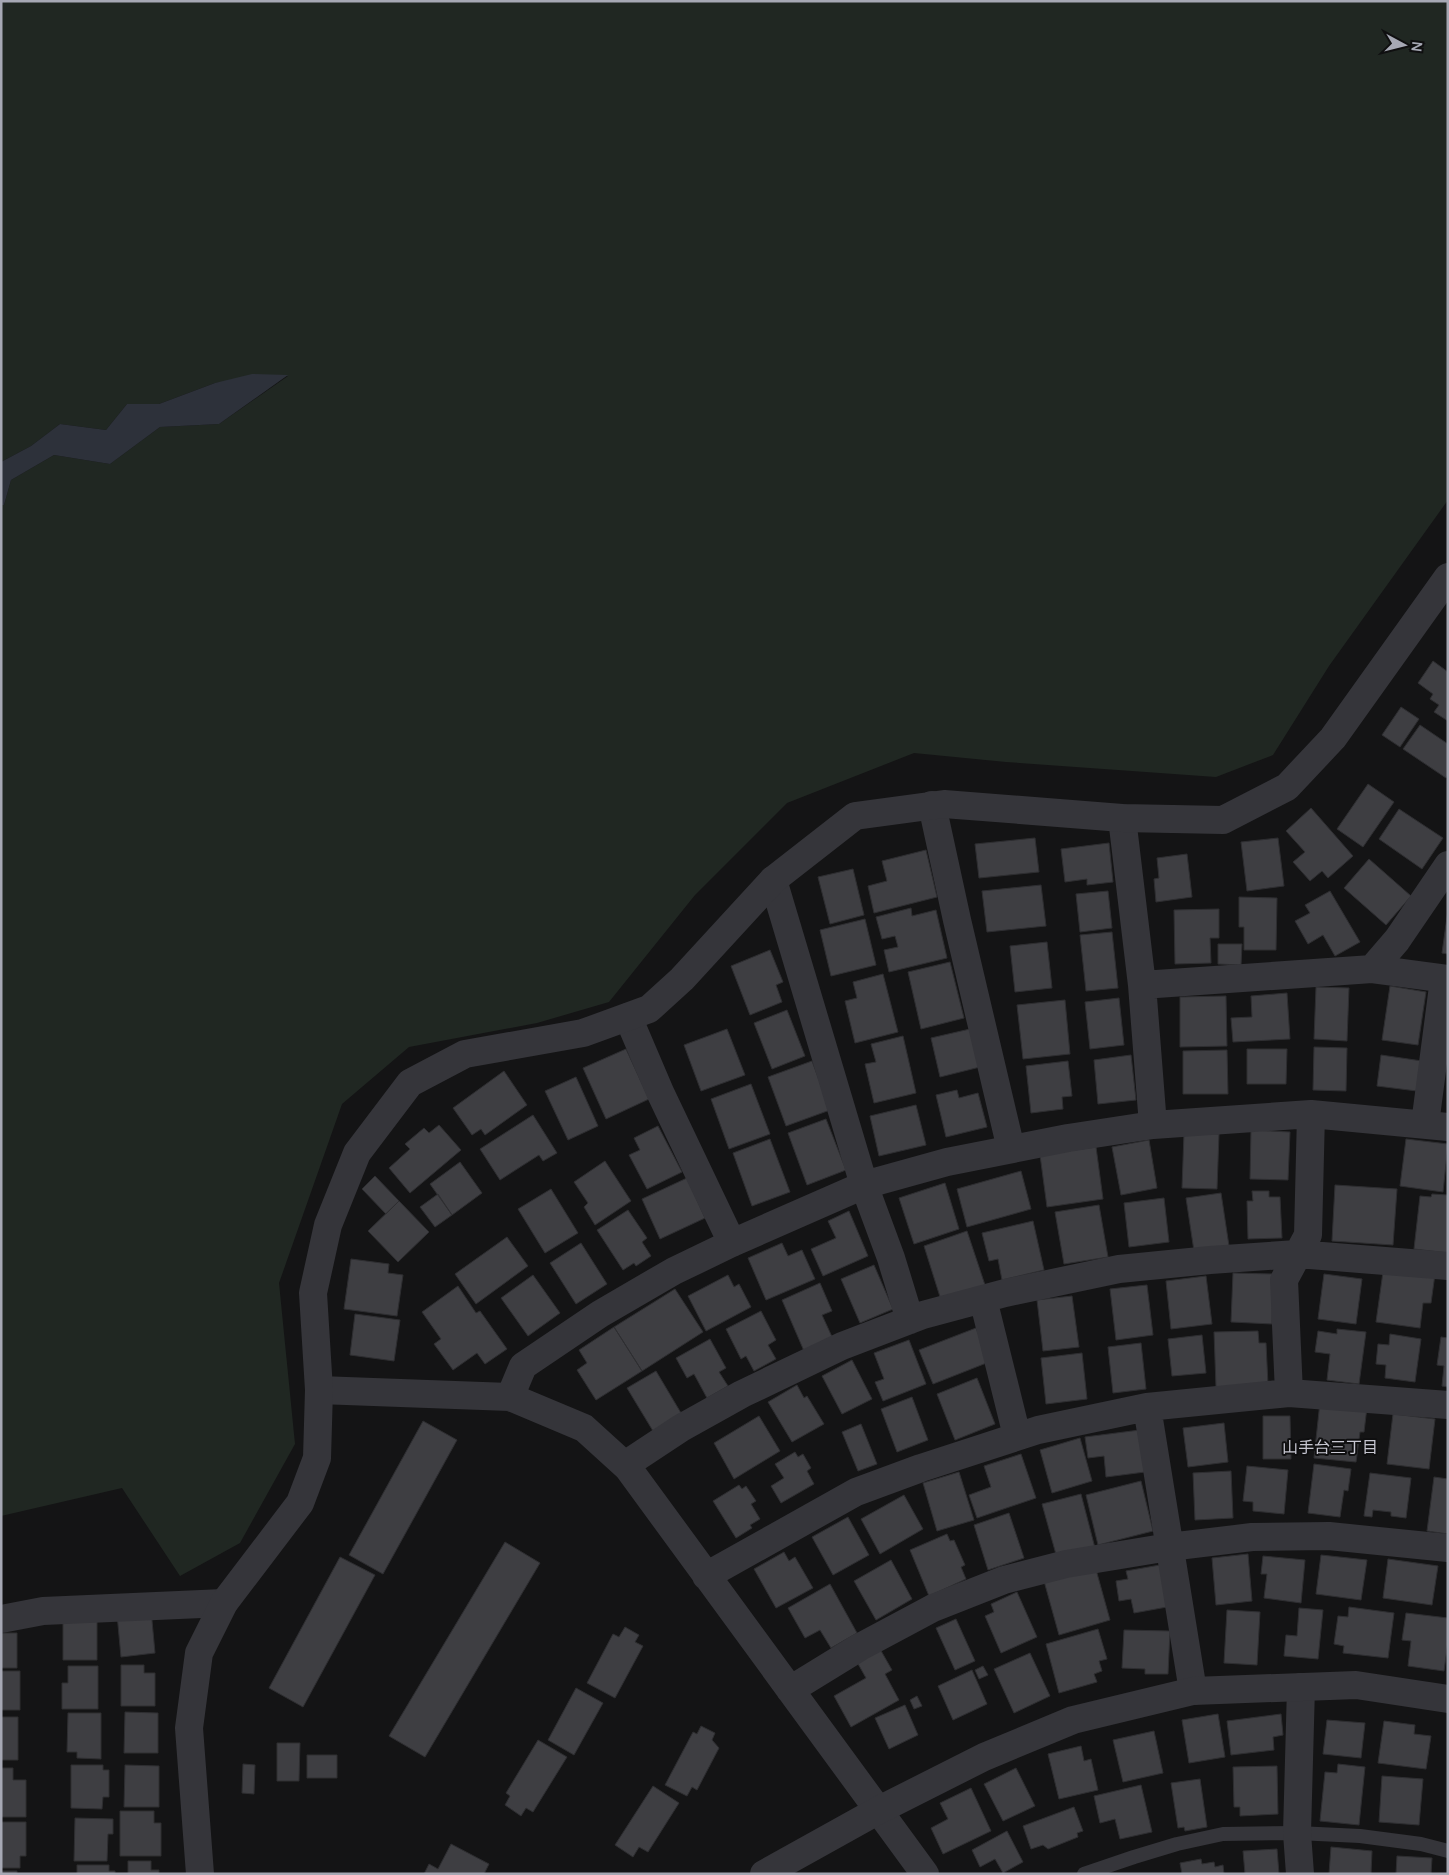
<svg xmlns="http://www.w3.org/2000/svg" width="1449" height="1875" font-family="Manrope,'Noto Sans JP',sans-serif">
	<rect width="100%" height="100%" fill="#141415"/>
	<path fill="#202722" d="M1 1H1448V500L1329 666 1273 755 1216 777 1006 762 914 753 787 803 695 895 609 1002 537 1023 409 1047 342 1104 279 1283 295 1444 240 1543 180 1576 122 1488 1 1516V505H4L11 480 54 455 110 464 160 427 219 424 288 376 215 383 159 404H127L106 430 60 424 31 446 1 462Z"/>
	<path fill="#2d313a" d="M252 374 288 375 219 424 160 427 110 464 54 455 11 480 4 505H1V462L31 446 60 424 106 430 127 404H159L215 383Z"/>
	<path fill="#3e3e42" stroke="#2e2e31" d="M1433 661 1448 672V721L1434 712 1439 705 1430 699 1433 694 1418 683Z
		M1401 707 1419 719 1400 747 1382 735Z
		M1420 725 1448 744V775L1446 778 1403 749Z
		M1368 784 1394 802 1363 847 1337 829Z
		M1311 808 1353 856 1328 878 1322 871 1310 881 1293 862 1305 852 1286 831Z
		M1399 809 1443 838 1422 869 1379 839Z
		M1035 838 1039 872 979 878 975 844Z
		M1278 838 1284 886 1247 891 1241 842Z
		M1109 843 1113 882 1087 885V879L1065 882 1061 849Z
		M926 850 937 897 874 913 868 886 887 881 882 861Z
		M1187 854 1192 897 1156 902 1154 879 1159 878 1157 858Z
		M1369 859 1411 896 1386 925 1344 888Z
		M853 869 864 915 830 924 818 877Z
		M1041 885 1046 926 987 932 982 891Z
		M1108 891 1112 928 1080 932 1076 894Z
		M1330 891 1360 942 1335 956 1323 935 1308 944 1295 921 1310 913 1305 905Z
		M1239 897 1277 898 1276 950H1244V927H1239Z
		M911 908 912 916 936 910 947 958 889 972 884 950 898 947 895 936 882 939 876 917Z
		M1219 909V938H1210L1211 963 1175 964 1174 910Z
		M1448 910V954L1442 953Z
		M865 919 876 965 831 976 820 930Z
		M1112 932 1118 988 1086 991 1080 935Z
		M1047 942 1052 988 1015 992 1010 946Z
		M1218 944H1242L1241 965 1218 964Z
		M770 950 783 982 776 985 782 1002 750 1015 731 966Z
		M950 962 964 1018 921 1029 908 972Z
		M883 974 898 1032 855 1043 845 1001 857 998 853 982Z
		M1390 986 1426 992 1418 1045 1382 1040Z
		M1316 987 1349 988 1347 1041 1314 1039Z
		M1287 993 1290 1039 1233 1042 1231 1018 1252 1017 1251 996Z
		M1226 996 1227 1046 1180 1047V997Z
		M1119 998 1124 1045 1090 1049 1085 1002Z
		M1065 1000 1070 1054 1023 1059 1017 1005Z
		M787 1010 805 1056 772 1069 754 1023Z
		M727 1029 745 1075 701 1091 684 1045Z
		M970 1029 980 1067 940 1077 931 1038Z
		M903 1036 916 1093 874 1103 865 1064 876 1062 871 1044Z
		M1314 1047 1347 1048 1346 1091 1313 1090Z
		M626 1049 649 1099 606 1119 583 1068Z
		M1247 1049H1287L1286 1084H1247Z
		M1227 1050 1228 1094H1183V1051Z
		M1131 1055 1136 1100 1098 1104 1094 1060Z
		M1381 1055 1422 1061 1417 1091 1377 1086Z
		M812 1061 830 1110 786 1126 768 1077Z
		M1068 1061 1072 1096 1062 1097 1063 1109 1031 1113 1026 1066Z
		M504 1071 527 1105 485 1135 481 1129 472 1135 453 1108Z
		M576 1077 598 1126 568 1140 545 1091Z
		M751 1084 770 1134 729 1149 711 1099Z
		M957 1090 959 1098 978 1093 987 1127 946 1137 936 1095Z
		M916 1105 926 1145 879 1156 870 1116Z
		M533 1115 557 1153 543 1161 539 1155 500 1180 480 1149Z
		M826 1119 846 1170 807 1185 788 1133Z
		M439 1125 461 1150 410 1193 389 1168 410 1149 405 1144 424 1128 429 1133Z
		M658 1126 682 1172 647 1189 629 1155 640 1150 634 1138Z
		M1251 1130 1290 1132 1288 1180 1250 1179Z
		M1184 1133 1219 1134 1217 1189 1182 1188Z
		M770 1139 790 1192 752 1206 733 1153Z
		M1406 1139 1448 1144 1443 1192 1400 1186Z
		M1149 1140 1157 1188 1121 1195 1112 1147Z
		M1096 1147 1103 1199 1047 1207 1040 1155Z
		M605 1161 631 1201 595 1225 584 1207 588 1203 574 1182Z
		M460 1162 482 1193 452 1215 430 1184Z
		M1021 1171 1031 1209 967 1227 957 1189Z
		M375 1176 399 1201 386 1214 362 1189Z
		M687 1178 705 1218 660 1239 642 1199Z
		M945 1183 959 1229 914 1244 899 1198Z
		M1335 1185 1397 1189 1393 1245 1332 1241Z
		M551 1189 578 1233 545 1253 518 1209Z
		M1252 1191H1269V1197H1280L1282 1238 1248 1239 1247 1201H1253Z
		M1221 1193 1229 1246 1194 1251 1186 1198Z
		M438 1194 452 1215 435 1227 420 1207Z
		M1432 1194 1448 1195V1253L1414 1249 1420 1196 1431 1197Z
		M1164 1198 1169 1242 1129 1247 1124 1203Z
		M399 1201 429 1232 398 1262 368 1231Z
		M1099 1205 1108 1257 1064 1264 1055 1212Z
		M628 1210 647 1238 642 1242 651 1256 636 1266 634 1263 623 1270 597 1230Z
		M849 1211 868 1256 823 1276 811 1249 836 1238 828 1221Z
		M1033 1221 1044 1270 1002 1280 998 1259 989 1261 982 1233Z
		M967 1231 985 1285 941 1300 924 1246Z
		M507 1237 528 1266 476 1304 455 1274Z
		M581 1243 607 1284 576 1304 550 1263Z
		M782 1243 788 1256 802 1250 815 1279 766 1300 748 1258Z
		M351 1259 389 1264 388 1273 403 1275 397 1316 344 1309Z
		M874 1265 893 1309 860 1323 841 1279Z
		M1383 1272 1435 1274 1431 1303H1423L1420 1328 1376 1322Z
		M1233 1273 1273 1274 1272 1324 1231 1322Z
		M1324 1274 1362 1279 1356 1324 1318 1319Z
		M533 1275 560 1313 528 1336 501 1298Z
		M728 1275 734 1287 739 1284 751 1307 706 1331 688 1296Z
		M1206 1276 1212 1324 1171 1329 1166 1281Z
		M820 1283 832 1311 822 1315 833 1339 804 1351 782 1300Z
		M1147 1285 1153 1335 1116 1340 1110 1289Z
		M458 1286 476 1313 480 1311 507 1349 485 1364 477 1353 453 1370 434 1344 441 1339 422 1312Z
		M675 1289 703 1332 642 1371 614 1327Z
		M1072 1296 1079 1347 1043 1351 1037 1300Z
		M761 1311 776 1340 768 1345 776 1359 754 1371 746 1356 741 1359 726 1329Z
		M355 1314 400 1320 394 1361 350 1355Z
		M614 1327 642 1371 596 1400 577 1370 587 1363 579 1350Z
		M976 1328 989 1362 933 1384 919 1350Z
		M1337 1329 1366 1332 1359 1384 1327 1380 1330 1354 1315 1352 1318 1331 1337 1334Z
		M1258 1331 1259 1343H1266L1268 1385 1216 1387 1214 1332Z
		M1390 1334 1421 1339 1415 1382 1385 1378 1386 1365 1376 1364 1378 1344 1389 1345Z
		M1202 1335 1206 1373 1172 1376 1168 1339Z
		M1441 1337 1448 1338V1387L1442 1386 1444 1366 1437 1365Z
		M710 1339 726 1368 719 1372 728 1386 707 1398 694 1374 687 1378 676 1358Z
		M909 1340 926 1384 883 1401 875 1382 884 1379 874 1353Z
		M1141 1343 1146 1389 1113 1393 1108 1347Z
		M1082 1353 1087 1399 1046 1404 1041 1358Z
		M852 1360 872 1399 842 1414 822 1376Z
		M656 1371 681 1413 653 1431 627 1388Z
		M977 1378 995 1424 955 1440 937 1394Z
		M797 1385 804 1398 807 1396 824 1424 792 1442 768 1402Z
		M912 1397 928 1440 897 1452 881 1409Z
		M1320 1402 1367 1407 1364 1432H1360L1356 1462 1314 1458Z
		M1393 1414 1435 1419 1429 1469 1387 1464Z
		M759 1416 780 1451 734 1479 714 1443Z
		M1263 1416H1290L1291 1459H1263Z
		M423 1421 457 1440 383 1574 349 1555Z
		M1224 1423 1228 1462 1188 1467 1183 1428Z
		M861 1424 877 1464 858 1471 842 1432Z
		M1140 1430 1145 1472 1106 1477 1104 1456 1088 1458 1085 1437Z
		M1080 1438 1092 1481 1052 1493 1040 1450Z
		M795 1452 798 1457 803 1454 811 1468 807 1471 814 1484 781 1503 771 1486 784 1478 775 1464Z
		M1021 1454 1036 1498 977 1518 969 1495 991 1487 984 1466Z
		M1314 1464 1351 1469 1348 1491 1344 1490 1340 1517 1308 1513Z
		M1247 1466 1288 1470 1284 1514 1253 1511V1502L1243 1501Z
		M1231 1471 1233 1518 1195 1520 1193 1473Z
		M959 1472 974 1520 937 1531 923 1483Z
		M1370 1473 1411 1478 1406 1518 1391 1516V1512L1373 1510 1372 1517 1364 1516Z
		M1434 1477 1448 1479V1534L1427 1531Z
		M1141 1481 1153 1531 1098 1545 1086 1495Z
		M739 1485 742 1489 746 1486 756 1501 751 1504 760 1519 750 1525 752 1528 736 1538 713 1501Z
		M1081 1494 1095 1548 1057 1558 1042 1504Z
		M904 1495 923 1529 880 1554 861 1519Z
		M1009 1513 1024 1558 988 1570 974 1525Z
		M848 1517 869 1555 833 1575 812 1537Z
		M947 1534 950 1541 954 1540 965 1565 961 1567 966 1579 929 1596 910 1550Z
		M505 1542 540 1563 425 1757 389 1736Z
		M784 1552 789 1561 795 1557 813 1588 776 1608 754 1569Z
		M1248 1554 1252 1601 1216 1605 1212 1558Z
		M1321 1555 1367 1560 1361 1600 1316 1594Z
		M1263 1556 1305 1560 1301 1603 1264 1598 1267 1574H1261Z
		M340 1557 375 1575 303 1707 269 1688Z
		M1388 1559 1438 1566 1432 1605 1383 1598Z
		M891 1560 912 1599 876 1620 854 1581Z
		M1160 1565 1167 1607 1134 1613 1131 1599 1119 1601 1116 1581 1128 1579 1126 1571Z
		M1095 1566 1110 1620 1059 1635 1044 1581Z
		M830 1584 857 1633 831 1648 820 1630 805 1638 788 1608Z
		M1017 1592 1037 1637 1001 1653 985 1616 994 1612 991 1604Z
		M1349 1607 1394 1613 1388 1658 1343 1653 1344 1646 1334 1644 1338 1616 1348 1617Z
		M1299 1608 1323 1610 1318 1659 1284 1656 1286 1635 1297 1636Z
		M151 1610 155 1653 121 1657 117 1614Z
		M1227 1610 1260 1612 1257 1665 1224 1663Z
		M1406 1613 1448 1618V1641L1444 1671 1408 1666 1411 1641 1402 1640Z
		M63 1614H97V1660H63Z
		M956 1619 975 1661 955 1670 936 1628Z
		M625 1627 639 1635 635 1642 643 1646 615 1698 587 1683 613 1634 619 1637Z
		M1098 1629 1107 1659 1099 1661 1102 1671 1094 1674 1097 1682 1059 1693 1046 1644Z
		M1124 1630 1170 1631 1168 1674H1145V1669L1122 1668Z
		M1 1633H17V1668H1Z
		M880 1649 892 1670 885 1674 899 1700 851 1727 834 1696 866 1678 857 1662Z
		M1030 1653 1050 1696 1014 1713 994 1669Z
		M121 1665H144V1673H155V1706H121Z
		M68 1666H98V1709H62V1683H68Z
		M983 1666 988 1675 979 1679 975 1670Z
		M972 1670 987 1704 953 1720 938 1686Z
		M1 1671H20V1710H1Z
		M576 1688 603 1703 574 1755 548 1740Z
		M917 1696 922 1706 914 1709 910 1700Z
		M905 1705 918 1735 889 1749 875 1718Z
		M125 1712 158 1713V1753H124Z
		M68 1713H101V1759L77 1758V1752H67Z
		M1218 1714 1225 1757 1189 1763 1182 1720Z
		M1281 1714 1283 1735 1273 1737 1274 1750 1231 1755 1227 1721Z
		M1 1717H18V1760H1Z
		M1327 1720 1365 1723 1361 1758 1323 1754Z
		M1384 1721 1415 1725 1414 1734 1431 1736 1426 1769 1378 1763Z
		M701 1726 715 1733 712 1740 719 1748 697 1790 692 1787 687 1796 665 1785 693 1732 697 1734Z
		M1154 1731 1163 1773 1123 1782 1113 1740Z
		M538 1740 567 1757 533 1812 526 1808 521 1816 505 1805 510 1796 506 1793Z
		M277 1743H300L299 1781H277Z
		M1081 1746 1084 1761 1091 1759 1098 1790 1059 1799 1048 1754Z
		M307 1755H337V1778H307Z
		M243 1764 255 1765 254 1794 242 1793Z
		M1338 1764 1365 1767 1359 1825 1320 1821 1325 1772 1337 1773Z
		M71 1765H103V1770H109V1797H103L102 1809 71 1808Z
		M125 1765 159 1766V1807H124Z
		M1277 1766 1278 1814 1240 1816V1807H1234L1233 1767Z
		M1 1768H13V1780H26V1817H1Z
		M1016 1768 1035 1806 1003 1821 984 1784Z
		M1382 1776 1423 1779 1419 1825 1379 1822Z
		M1200 1779 1207 1827 1185 1831 1184 1827 1178 1828 1171 1783Z
		M1141 1785 1152 1832 1120 1839 1115 1819 1100 1823 1094 1796Z
		M653 1786 679 1803 648 1852 639 1847 633 1857 615 1845Z
		M971 1788 991 1831 943 1854 931 1828 948 1819 940 1803Z
		M1074 1807 1083 1831 1077 1833 1078 1837 1048 1849 1043 1845 1031 1849 1023 1826Z
		M120 1811H154V1823H161V1856H120Z
		M75 1818 113 1819V1834H108L107 1861H74Z
		M1 1822H26V1856H20V1868H1Z
		M1007 1831 1023 1862 1003 1873 995 1859 980 1867 972 1850Z
		M451 1844 489 1864 484 1874H424L429 1864 438 1869Z
		M1331 1847 1372 1851 1371 1874H1329Z
		M1277 1849 1279 1874H1245L1243 1851Z
		M1397 1856 1432 1858 1431 1874H1396Z
		M1201 1859 1202 1864 1214 1862 1215 1867 1223 1865 1224 1874H1182L1180 1863Z
		M128 1861H151V1870H159V1874H128Z
		M77 1865H109V1871H115V1874H77Z
		M1 1871H17V1874H1Z"/>
	<g fill="none" stroke-linecap="round" stroke-linejoin="round">
		<path stroke="#35353a" stroke-width="14" d="M1084 1874 1134 1857 1177 1844 1223 1834 1297 1833 1360 1836 1421 1844 1448 1851"/>
		<path stroke="#35353a" stroke-width="28" d="M932 805 957 920 1011 1149
			M1122 818 1142 985 1153 1125
			M773 880 864 1185 891 1258 910 1320
			M1372 969 1448 979
			M1142 985 1372 969 1397 940 1448 865
			M628 1017 660 1092 732 1243
			M1425 1124 1444 979
			M983 1299 1017 1436
			M319 1390 510 1397 584 1428 628 1468 925 1874
			M1289 1393 1284 1280 1308 1235 1311 1114
			M510 1397 523 1366 600 1314 674 1271 732 1243 864 1185 947 1162 1068 1138 1153 1125 1311 1114 1448 1127
			M1147 1407 1193 1691
			M625 1465 681 1428 742 1394 842 1346 923 1315 1005 1293 1119 1269 1210 1260 1297 1254 1448 1266
			M706 1576 856 1492 921 1468 1038 1430 1147 1407 1289 1393 1448 1405
			M1 1619 43 1611 224 1603
			M790 1690 860 1647 933 1608 1004 1580 1066 1564 1169 1547 1252 1537 1329 1536 1448 1548
			M1300 1874 1297 1833 1301 1687"/>
		<path stroke="#35353a" stroke-width="28" d="M200 1874 189 1728 199 1653 224 1603 300 1503 317 1458 319 1390 313 1293 328 1225 357 1153 410 1083 465 1054 583 1033 649 1009 682 979 773 880 855 816 944 804 1122 818 1223 820 1287 787 1333 738 1448 577
			M764 1874 879 1810 984 1757 1073 1720 1193 1691 1356 1685 1448 1699"/>
	</g>
	<g text-anchor="middle" stroke-width="4" stroke-linejoin="round" paint-order="stroke">
		<g font-size="16" fill="#c7c7d1" stroke="#0f0f10">
			<text x="1330" y="1453">山手台三丁目</text>
		</g>
	</g>
	<rect width="1449" height="1875" fill="none" stroke="#a6a8b4" stroke-width="5"/>
	<g transform="translate(1404 45) rotate(97)" stroke="#0f0f10" stroke-width="4" paint-order="stroke">
	<path d="M0-4L9 19L0 12L-9 19Z" fill="#a6a8b4"/>
	<text y="-8" font-size="14" font-weight="bold" text-anchor="middle" fill="#a6a8b4">N</text>
	</g>
</svg>
